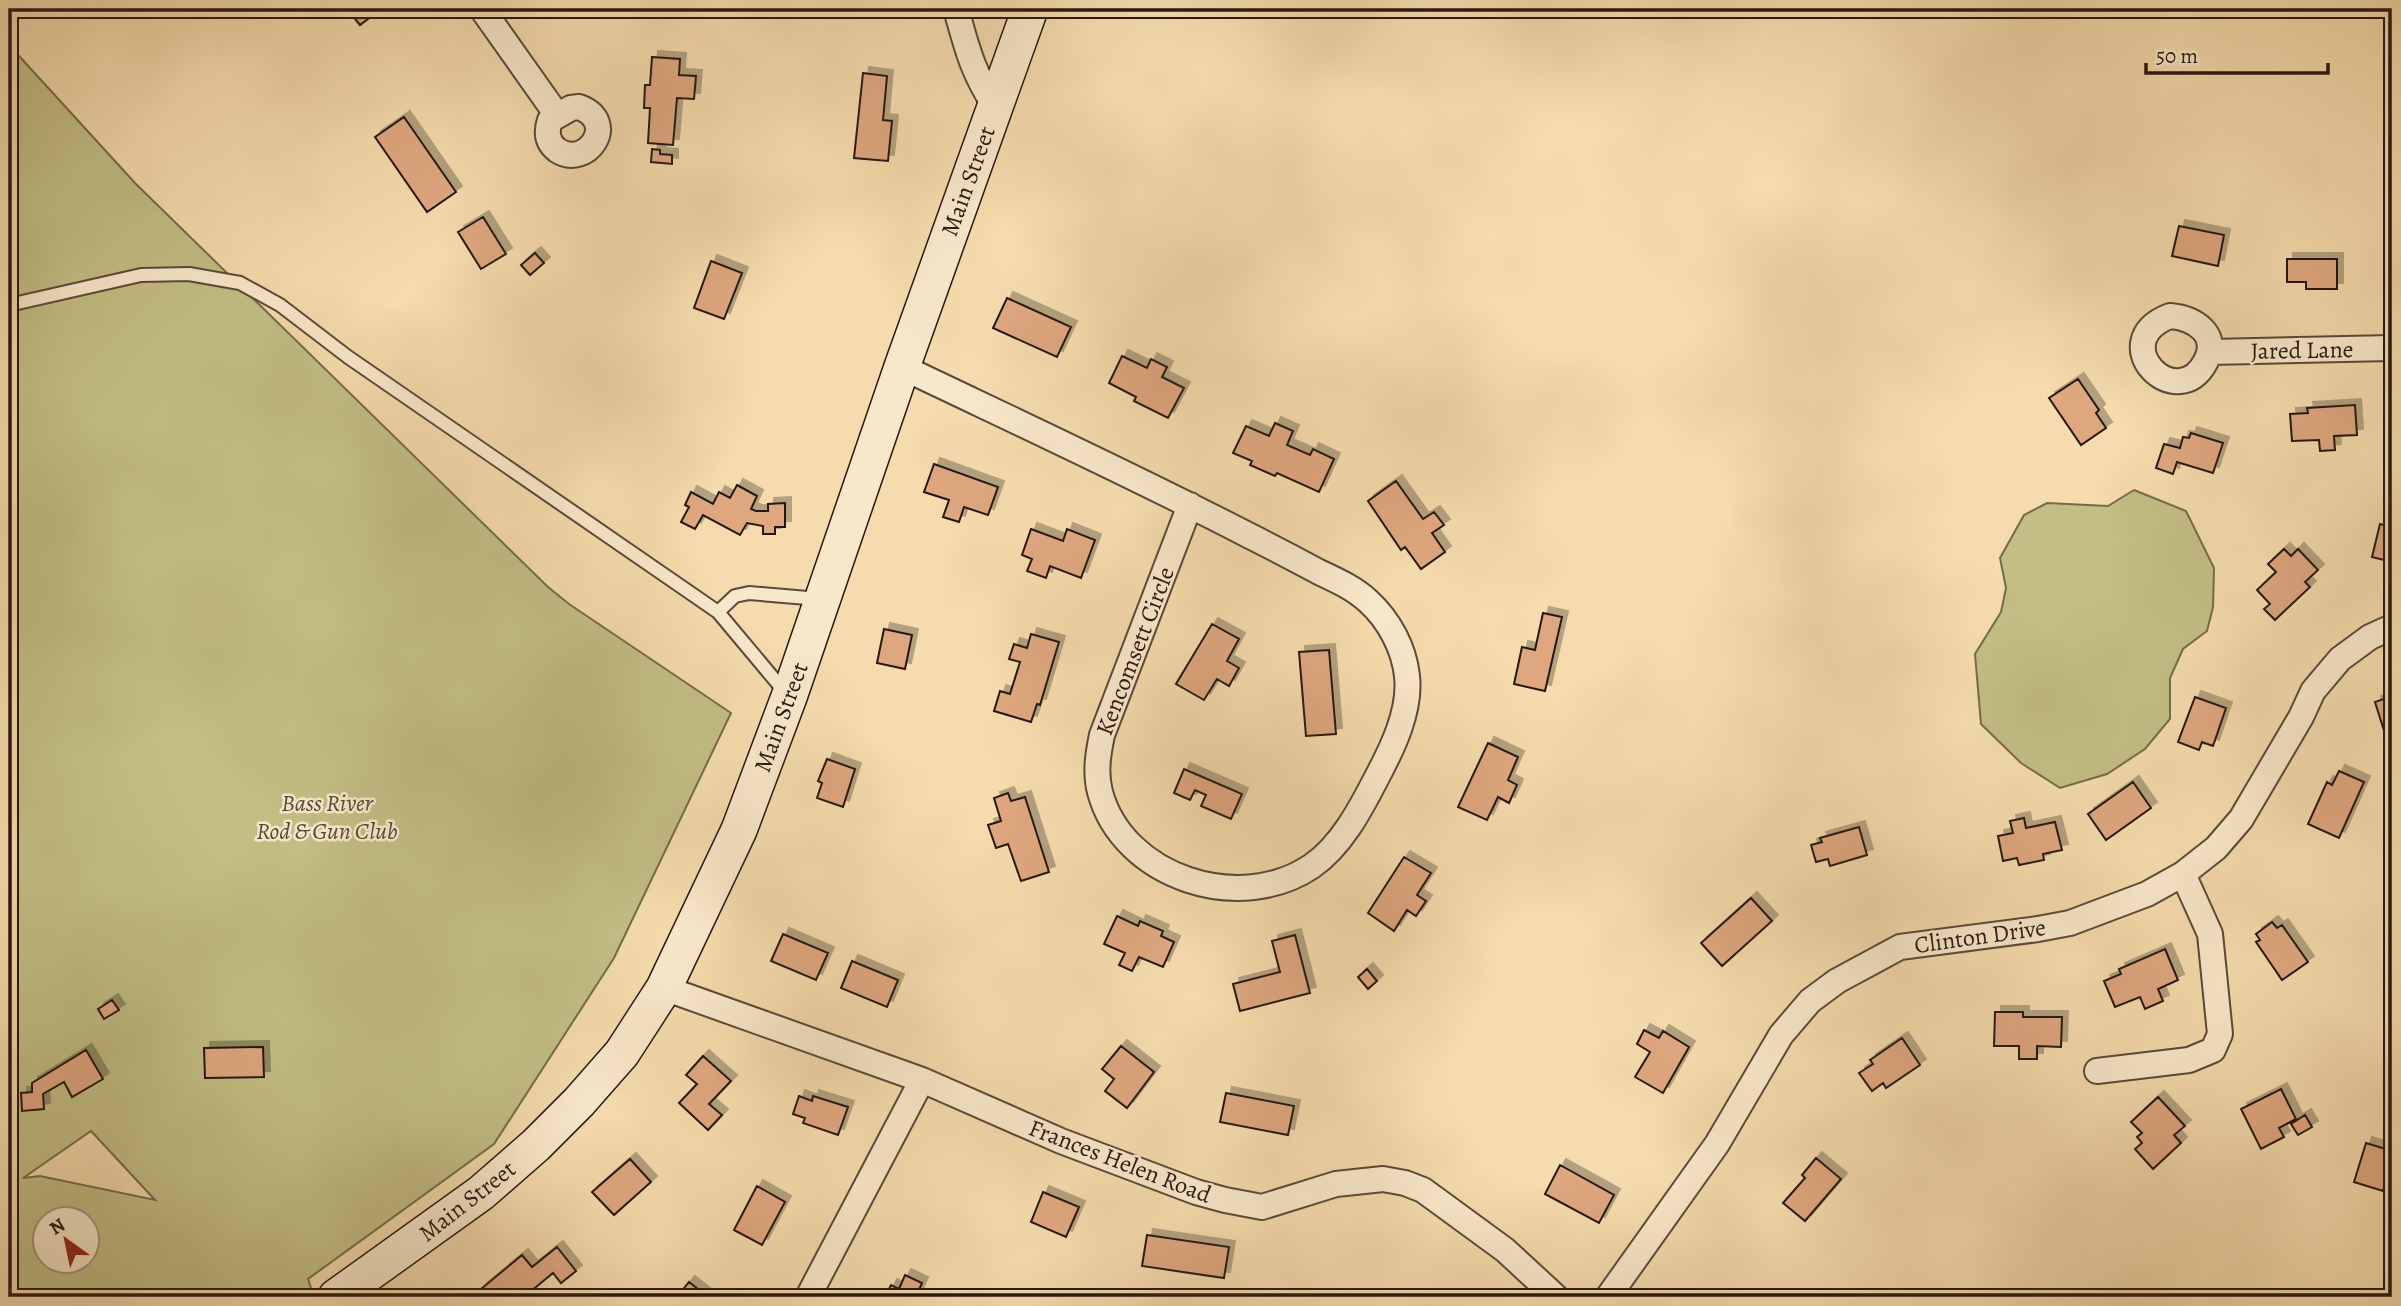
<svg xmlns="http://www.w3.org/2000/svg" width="2401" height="1306" font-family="Alegreya,serif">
	<defs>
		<filter id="shadow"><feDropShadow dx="6" dy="-6" stdDeviation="0" flood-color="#0004"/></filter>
	</defs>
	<rect width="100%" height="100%" fill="#f5dbad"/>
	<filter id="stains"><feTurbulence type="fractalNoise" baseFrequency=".00286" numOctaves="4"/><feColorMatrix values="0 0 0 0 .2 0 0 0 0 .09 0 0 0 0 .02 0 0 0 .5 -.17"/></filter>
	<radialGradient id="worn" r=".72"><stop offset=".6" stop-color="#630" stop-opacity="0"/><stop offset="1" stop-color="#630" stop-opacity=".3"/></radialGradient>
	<path fill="#c2be85" stroke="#746b4c" stroke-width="2" fill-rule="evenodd" d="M9 45 135 183 548 587 569 604 731 713 614 958 494 1144 308 1279 311 1288 303 1297H9ZM91 1131 155 1200 40 1176 23 1178ZM46 1218H88V1260H46Z
		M2134 490 2186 511 2214 568 2213 607 2207 631 2183 649 2170 678V719L2145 749 2107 774 2060 788 2021 763 1981 724 1975 654 2001 612 2006 588 2000 558 2024 515 2047 503 2108 506Z"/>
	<path fill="#dea780" stroke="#271812" stroke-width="2" filter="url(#shadow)" d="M347 9H381L360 25Z
		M652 57 680 59 679 75 696 76 694 99 677 98 673 145 648 143 650 108H644L645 85H650Z
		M863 73 887 76 883 120 892 121 888 161 854 158Z
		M404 117 456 192 427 212 375 137Z
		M652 149 660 150V154L672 155V164L651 162Z
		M483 217 506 254 481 269 458 232Z
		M2179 226 2224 235 2218 266 2172 256Z
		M535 253 544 263 530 275 521 265Z
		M2287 259H2337V289H2306V282H2287Z
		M711 261 742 273 724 319 694 308Z
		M1007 298 1071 327 1057 357 993 328Z
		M1122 356 1147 368 1151 359 1167 367 1162 377 1184 388 1168 418 1134 401 1136 397 1109 383Z
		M2078 379 2099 410 2096 413 2106 428 2081 445 2049 398Z
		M2355 405 2357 435 2334 436 2335 450 2320 451 2319 440 2292 441 2290 414 2308 413 2307 408Z
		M1275 423 1293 431 1287 445 1310 455 1313 449 1334 459 1319 492 1277 473 1275 476 1250 465 1252 461 1233 453 1246 426 1269 436Z
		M2191 433 2223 443 2213 473 2177 462 2173 474 2156 468 2164 444 2180 448 2183 437 2189 438Z
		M934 464 998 487 988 515 964 507 959 522 943 517 949 500 924 492Z
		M1396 481 1423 519 1434 512 1444 525 1432 533 1445 552 1421 569 1405 547 1401 550 1368 501Z
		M737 485 757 496 751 509 756 511H768V504L785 503V527H775V534H763V526L747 523 740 535 703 515 695 529 681 522 689 507 685 505 691 492 713 504 719 492 730 498Z
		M2380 524 2392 527V562L2372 557Z
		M1031 529 1063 541 1067 529 1095 540 1081 578 1050 566 1046 578 1027 571 1032 559 1022 555Z
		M2284 549 2291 556 2298 549 2318 570 2305 582 2310 587 2275 620 2264 609 2270 604 2257 590 2276 572 2268 564Z
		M1543 613 1562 617 1545 691 1514 684 1522 647 1535 650Z
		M1212 624 1239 639 1227 661 1239 668 1229 686 1217 679 1204 700 1176 684Z
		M884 629 912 635 905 669 877 663Z
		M1031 634 1059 642 1040 705 1037 704 1031 722 994 711 1000 691 1010 694 1020 662 1009 659 1014 644 1027 648Z
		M1329 650 1336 734 1306 736 1299 652Z
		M2392 696V739L2387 740 2375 702Z
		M2195 697 2226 708 2213 746 2202 742 2199 750 2178 742Z
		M1488 743 1518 757 1508 780 1517 785 1509 803 1498 797 1487 820 1458 807Z
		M827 759 855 769 843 807 817 798 822 783 818 781Z
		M1184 769 1242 794 1231 819 1201 806 1206 795 1195 790 1190 800 1174 793Z
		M2339 771 2364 782 2339 838 2308 824 2327 782 2332 785Z
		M2133 782 2151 808 2106 840 2088 814Z
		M1008 793 1011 801 1025 797 1049 872 1021 881 1008 844 996 848 988 825 1001 821 994 798Z
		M2024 818 2026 828 2055 822 2062 850 2043 854 2044 860 2019 865 2017 858 2003 861 1998 836 2013 833 2010 821Z
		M1859 827 1867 855 1830 866 1828 859 1816 862 1811 845 1822 842 1820 838Z
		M1404 857 1431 873 1417 895 1426 901 1416 916 1407 910 1394 931 1368 913Z
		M1751 898 1772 921 1722 966 1701 943Z
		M1117 916 1138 926 1140 921 1163 931 1161 936 1174 942 1163 967 1139 957 1132 971 1119 965 1125 953 1104 944Z
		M2272 922 2277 928 2282 925 2308 962 2282 980 2256 942 2260 940 2256 934Z
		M783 934 828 953 816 980 771 961Z
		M1295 935 1310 993 1240 1011 1233 984 1280 972 1272 941Z
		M2165 949 2178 980 2158 989 2163 1001 2145 1009 2140 997 2115 1007 2104 981 2121 974 2119 969Z
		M852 961 898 980 887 1007 841 988Z
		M1367 969 1377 981 1368 989 1358 977Z
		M112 1000 119 1010 104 1019 98 1009Z
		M1995 1012H2023V1017H2062L2061 1047 2037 1046V1059H2019V1046H1994Z
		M2389 1019H2392V1069H2389Z
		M1644 1030 1659 1038 1663 1031 1689 1047 1663 1093 1635 1077 1650 1052 1637 1044Z
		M1902 1038 1920 1065 1886 1088 1883 1083 1872 1091 1859 1073 1873 1064 1870 1060Z
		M1121 1046 1154 1072 1127 1108 1105 1091 1114 1079 1102 1069Z
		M263 1047 264 1077 205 1078 204 1048Z
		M86 1050 103 1079 72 1097 64 1082 43 1094 44 1109 22 1111 21 1093 32 1092V1083Z
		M703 1056 731 1081 709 1104 722 1115 708 1130 679 1103 697 1084 686 1075Z
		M2281 1089 2296 1119 2279 1128 2284 1137 2261 1149 2241 1109Z
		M1226 1093 1294 1106 1288 1135 1220 1122Z
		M799 1096 812 1101 813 1096 848 1107 838 1135 803 1123 805 1118 793 1114Z
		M2158 1097 2185 1126 2174 1135 2181 1143 2153 1169 2135 1149 2142 1143 2137 1137 2142 1133 2131 1122Z
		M2305 1115 2312 1127 2298 1135 2291 1124Z
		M2366 1143 2392 1151V1160L2383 1191 2354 1182Z
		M1816 1158 1841 1179 1805 1221 1783 1203 1805 1178 1802 1175Z
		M630 1159 651 1182 614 1215 592 1192Z
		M1560 1165 1614 1195 1599 1223 1545 1194Z
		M757 1186 785 1202 762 1245 734 1230Z
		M1043 1192 1079 1207 1066 1237 1031 1222Z
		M1147 1235 1229 1247 1224 1278 1142 1266Z
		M557 1247 576 1271 561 1283 553 1273 524 1297H488L481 1289 522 1255 532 1267Z
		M905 1275 922 1283 916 1297H885L891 1285 899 1289Z
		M689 1282 708 1297H686L681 1292Z"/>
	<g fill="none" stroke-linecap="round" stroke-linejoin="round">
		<g stroke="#5a4939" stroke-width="16">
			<path id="service" d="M9 305 141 275 189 274 240 283 280 305 348 357 718 612 785 692
				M718 612 735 596 749 593 819 599"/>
		</g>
		<g stroke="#5a4939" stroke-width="28">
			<path id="minor" d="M482 9 557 115
				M956 9C967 48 972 71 995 106
				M579 107C620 122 586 170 557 150 547 142 546 132 550 120L571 108Z
				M2170 316C2194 318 2220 334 2206 361 2177 417 2103 342 2170 316Z
				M2211 352 2392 348
				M902 367C1017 422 1134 476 1248 535 1272 547 1295 559 1319 572 1336 580 1354 588 1368 601 1389 620 1404 648 1407 676 1411 711 1392 749 1376 779 1360 810 1341 846 1312 866 1240 915 1123 878 1100 792 1095 773 1098 754 1102 735L1190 505
				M664 988 922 1080 1061 1141 1196 1192 1225 1200 1262 1207 1336 1184 1383 1179 1405 1183 1423 1190 1505 1250 1556 1297
				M2097 1071 2189 1060 2213 1050 2220 1034 2210 934 2183 874
				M808 1297 922 1080
				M1608 1297 1717 1144 1781 1035 1810 1001 1837 981 1900 947 2038 929 2070 923 2147 894 2183 874 2216 848 2241 819 2301 717 2313 691 2340 659 2370 637 2392 627"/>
		</g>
		<g stroke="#271812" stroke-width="38">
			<path id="secondary" d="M336 1297 481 1193 536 1145 579 1102 622 1053 664 988 739 830 789 697 902 367 1030 9"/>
		</g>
		<use href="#service" stroke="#f8e8ca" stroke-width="12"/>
		<use href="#minor" stroke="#f8e8ca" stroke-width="24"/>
		<use href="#secondary" stroke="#f8e8ca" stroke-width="35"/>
	</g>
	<g text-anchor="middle" stroke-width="5" stroke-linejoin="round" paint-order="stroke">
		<g font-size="24" fill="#271812" stroke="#f8e8ca">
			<text transform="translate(968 181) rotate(-70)" y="8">Main Street</text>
			<text transform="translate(2302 350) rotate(-1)" y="8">Jared Lane</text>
			<text transform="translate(1135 651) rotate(-69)" y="8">Kencomsett Circle</text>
			<text transform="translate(781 717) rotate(-70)" y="8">Main Street</text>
			<text transform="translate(1980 936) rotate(-8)" y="8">Clinton Drive</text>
			<text transform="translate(1120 1161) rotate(21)" y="8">Frances Helen Road</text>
			<text transform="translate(467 1201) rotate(-38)" y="8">Main Street</text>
		</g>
		<g font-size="24" font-style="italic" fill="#564a34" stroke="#f8e8ca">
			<text x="327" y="811">Bass River<tspan x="327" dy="28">Rod &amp; Gun Club</tspan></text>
		</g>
	</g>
	<rect width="2401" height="1306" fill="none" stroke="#f5dbad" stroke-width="35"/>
	<rect x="10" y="10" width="2380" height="1285" fill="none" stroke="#271812" stroke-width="3.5"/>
	<rect x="18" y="18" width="2366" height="1271" fill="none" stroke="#271812" stroke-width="2"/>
	<g transform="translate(66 1240) rotate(327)"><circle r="33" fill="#f8e8ca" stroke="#a49580" stroke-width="2"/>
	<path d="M0-5L12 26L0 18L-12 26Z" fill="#8f2418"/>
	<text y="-10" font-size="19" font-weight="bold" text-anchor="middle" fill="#271812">N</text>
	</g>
	<path d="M2146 63v10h182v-10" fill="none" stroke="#271812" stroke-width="3.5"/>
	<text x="2156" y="63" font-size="21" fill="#271812" stroke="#f8e8ca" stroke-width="5" paint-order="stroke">50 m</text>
	<rect width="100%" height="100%" filter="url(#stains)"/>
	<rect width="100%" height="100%" fill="url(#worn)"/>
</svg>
